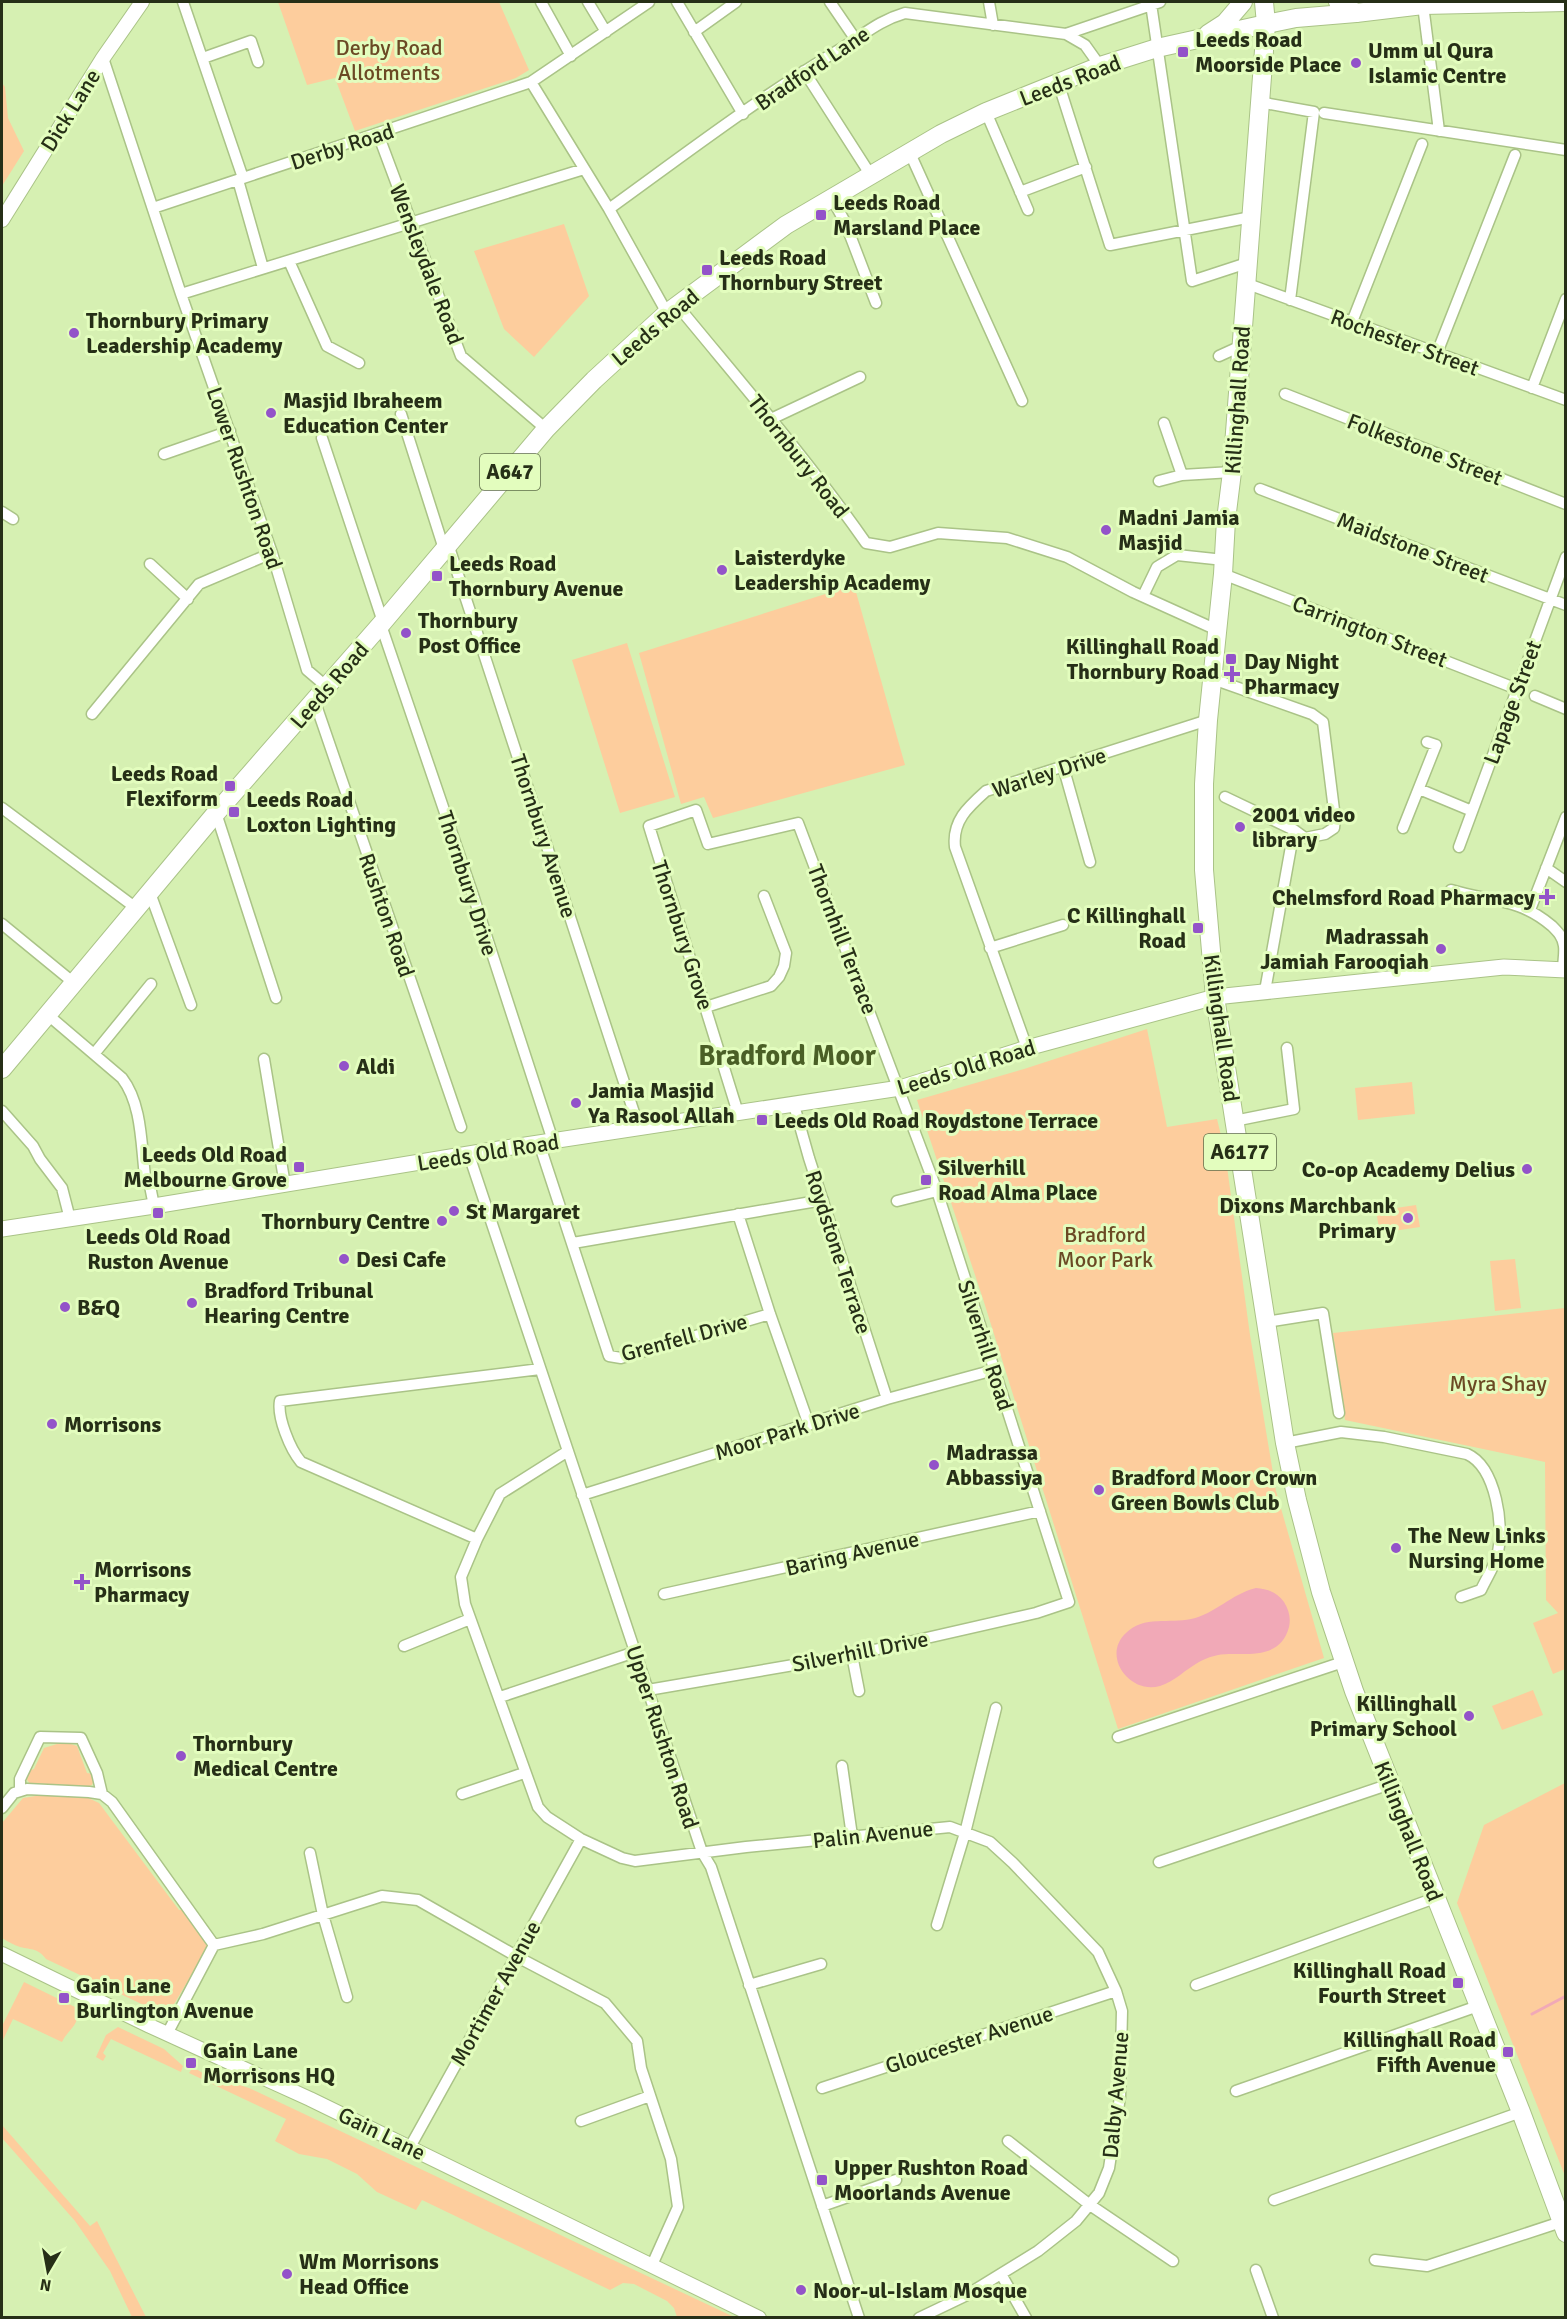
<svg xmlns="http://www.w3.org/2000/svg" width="1567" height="2319" font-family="Signika,sans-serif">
	<rect width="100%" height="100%" fill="#d6f0b2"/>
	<path fill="#fdcd9d" d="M278 2H499L529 70 516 78 355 131 335 78 307 85Z
		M2 83 5 87 8 118 24 151 2 186Z
		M564 224 589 296 534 357 504 329 474 251Z
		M854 585 905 765 713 818 704 797 681 804 639 653Z
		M627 643 675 797 620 813 572 660Z
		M1147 1029 1167 1127 1217 1119 1225 1152 1250 1335 1276 1491 1324 1658 1118 1729 983 1299 917 1100 1024 1069Z
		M1412 1082 1415 1114 1358 1120 1355 1088Z
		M1416 1205 1420 1227 1380 1233 1376 1211Z
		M1515 1259 1521 1308 1495 1311 1490 1261Z
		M1565 1308V1669L1553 1674 1533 1623 1558 1613 1546 1600 1545 1462 1345 1420 1333 1333Z
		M1533 1690 1543 1715 1502 1730 1492 1706Z
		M57 1744H71L77 1746 87 1773 93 1774 94 1780 92 1785 87 1787 31 1785 25 1777 28 1771 34 1769 44 1748Z
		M1565 1783V2176L1457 1903 1484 1825Z
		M48 1794 82 1795 99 1803 179 1910H184L205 1939 208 1947 167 2016 46 1959C38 1948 32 1950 20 1947 14 1945 7 1941 2 1938V1823L23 1798Z
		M24 1982 77 2008C81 2025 68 2029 62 2042L13 2019 2 2042V2026Z
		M118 2027 164 2049 183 2066 181 2072 111 2039 103 2053 106 2056 103 2061 96 2057 106 2035Z
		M191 2070H198L204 2074 249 2088 734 2317H677L674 2308 667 2301 634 2284 623 2283 610 2290 422 2200 416 2210 377 2192 357 2174 327 2159 299 2154 275 2141 286 2119 189 2073Z
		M2 2125 90 2226 97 2221 146 2317H132L110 2271 75 2221 2 2138Z"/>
	<path fill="#f1a9b7" d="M1256 1588C1267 1589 1277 1592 1284 1602 1289 1610 1291 1618 1289 1627 1281 1657 1253 1654 1229 1654 1218 1654 1208 1657 1199 1662 1186 1669 1174 1682 1160 1686 1130 1695 1101 1656 1126 1633 1144 1615 1169 1624 1191 1619 1215 1614 1231 1594 1256 1588Z"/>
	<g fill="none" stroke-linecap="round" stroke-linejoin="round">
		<path stroke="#f1a9b7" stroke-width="3" d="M1532 2014 1566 1996"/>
		<g stroke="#aac387" stroke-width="13">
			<path id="minor" d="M183 2 243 178
				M541 2 571 56
				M588 2 606 32
				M677 2 743 114
				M830 2 856 40
				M989 2 993 25
				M1151 4 1192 281 1247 263
				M1423 5 1439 131
				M694 32 736 2
				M1066 34 1160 2
				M103 58 181 294 272 553 307 670 327 687
				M203 58 251 41 258 62
				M804 71 870 174
				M531 82 609 209 667 313
				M1058 82 1110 245 1251 217
				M1259 102 1314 112 1290 300
				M986 112 1028 210
				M1324 113 1566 150
				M378 134 461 356 546 429
				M909 151 1022 401
				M238 180 263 268
				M1020 192 1086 167
				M831 197 845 222 876 303
				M153 208 531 82 649 2
				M609 209C685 154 761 96 842 48 865 34 878 21 905 13L1066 34 1085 45 1100 66
				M289 261 327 346 359 363
				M1245 283 1566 400
				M181 294 584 169
				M677 305C741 383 808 460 866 543L890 547 938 533 1007 538 1067 557 1133 592 1217 630
				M1352 322 1422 144
				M1437 353 1515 155
				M1219 356 1241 346
				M1532 388 1566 299
				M1285 394 1566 504
				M401 414 444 549
				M771 419 860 377
				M1164 423 1182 475
				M322 438 383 622
				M164 454 230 431
				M1159 481 1182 475 1232 472
				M1260 489 1566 605
				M2 512 13 519
				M448 544 639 1128
				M150 564 188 599
				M1223 574 1517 689
				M1143 596 1157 567 1177 555 1224 560
				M381 625 473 895 553 1141
				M1213 679 1312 714 1323 722 1335 818 1334 828 1325 834 1305 838 1294 830 1225 797
				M1535 696 1566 709
				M315 702 461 1127
				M92 714 199 584 272 553
				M1063 766 1090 862
				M1419 789 1472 811
				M2 808 136 908
				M216 813 276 998
				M1403 828 1436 745 1427 742
				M1459 847 1566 557
				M1546 868 1566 882
				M1451 890C1490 902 1518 897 1552 926 1558 932 1563 937 1564 946 1565 953 1563 962 1563 970
				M150 893 191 1005
				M1530 910 1566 817
				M2 924 74 983
				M990 948 1063 925
				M1265 991 1294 830
				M706 1007 771 986 779 977 784 966 786 953 764 896
				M48 1015 122 1078C142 1104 141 1144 145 1176L149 1181 154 1206
				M1027 1048 955 847C952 821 968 807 986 791L1208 720
				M94 1054 151 984
				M264 1059 285 1185
				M794 1105 809 1158 887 1399
				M2 1111 33 1146 40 1159 62 1188 70 1219
				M1234 1121 1294 1109 1287 1048
				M539 1143 609 1356 621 1358 770 1314
				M469 1155 702 1852 711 1867 859 2318
				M897 1201 937 1191
				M738 1214 770 1314 809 1425
				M573 1243 823 1200
				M1266 1322 1323 1313 1339 1413
				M1285 1443 1341 1432 1384 1437 1467 1454C1496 1467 1505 1527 1497 1556 1494 1567 1486 1579 1481 1590L1461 1597
				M568 1451 500 1494 477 1539 461 1577 465 1604 538 1807 547 1817 581 1839 622 1858 635 1861 746 1847 950 1827 990 1842 1013 1863 1098 1952 1116 1991 1122 2011 1120 2097 1109 2168 1099 2193 1076 2221 1038 2251 965 2296 919 2318
				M582 1495 887 1399 994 1370
				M477 1539 301 1462C290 1449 277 1417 280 1401L540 1369
				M664 1594 1040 1511
				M404 1646 470 1619
				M852 1655 859 1691
				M648 1690 852 1655 1036 1613 1069 1602 937 1191 798 823 708 844 696 810 649 826 738 1113
				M500 1697 635 1652
				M1118 1737 1343 1662
				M842 1766 852 1836
				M20 1790V1779L40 1737 81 1738 97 1773 102 1794
				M462 1794 524 1773
				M2 1808 14 1793 27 1789 89 1792 102 1794 112 1802 214 1945
				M310 1853 323 1915 347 1997
				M1159 1862 1390 1784
				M937 1925 965 1833 996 1708
				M749 1985 821 1964
				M1196 1985 1435 1898
				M167 2034 214 1945 263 1934 382 1896 418 1900 525 1961 605 2003 637 2041 641 2068 671 2159 678 2207 652 2265
				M822 2088 1116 1991
				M1236 2091 1478 2006
				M581 2121 650 2096
				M1008 2141 1090 2205 1173 2261
				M410 2147 581 1839
				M1274 2200 1521 2112
				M822 2206 896 2180
				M1375 2260 1427 2266 1561 2222
				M1256 2270 1273 2318
				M1001 2274 1026 2318"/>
		</g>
		<g stroke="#aac387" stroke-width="16">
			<path id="tertiary" d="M2 220 103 58 142 2
				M2 1954 150 2026 310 2099 759 2318"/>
		</g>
		<g stroke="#aac387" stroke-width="17">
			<path id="secondary" d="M2 1229 154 1206 505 1148 900 1088 1027 1048 1215 997 1504 967 1566 970"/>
		</g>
		<g stroke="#aac387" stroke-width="20">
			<path id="primary" d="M1266 24 1296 18 1356 13 1423 5 1566 2"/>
		</g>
		<g stroke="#aac387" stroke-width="20">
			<path id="trunk" d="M1264 2 1266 24 1232 472 1226 520 1223 574 1208 720 1204 784V870L1215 997 1285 1443 1297 1500 1321 1592 1354 1691 1521 2112 1566 2233
				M1338 2 1356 13
				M1208 34 1225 23 1243 2
				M2 1069 216 813 383 622 546 429 594 380 667 313 786 225 941 134 986 112 1100 66 1157 48 1266 24"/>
		</g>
		<use href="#minor" stroke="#fff" stroke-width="10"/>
		<use href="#tertiary" stroke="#fff" stroke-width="14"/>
		<use href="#secondary" stroke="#fff" stroke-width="15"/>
		<use href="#primary" stroke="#fff" stroke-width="18"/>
		<use href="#trunk" stroke="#fff" stroke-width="18"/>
	</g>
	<g fill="#9353c9" stroke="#e3fdbe" stroke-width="2">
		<rect x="1177" y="46" width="12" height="12" rx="3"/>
		<circle cx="1356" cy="63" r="6"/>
		<rect x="815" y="209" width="12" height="12" rx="3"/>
		<rect x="701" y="264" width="12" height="12" rx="3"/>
		<circle cx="74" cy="333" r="6"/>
		<circle cx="271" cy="413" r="6"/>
		<circle cx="1106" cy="530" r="6"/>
		<circle cx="722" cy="570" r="6"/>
		<rect x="431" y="570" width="12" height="12" rx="3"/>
		<circle cx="406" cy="633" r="6"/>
		<rect x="1225" y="653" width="12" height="12" rx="3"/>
		<path d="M1229 665h6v6h6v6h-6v6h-6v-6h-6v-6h6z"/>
		<rect x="224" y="780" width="12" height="12" rx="3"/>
		<rect x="228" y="806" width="12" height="12" rx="3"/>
		<circle cx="1240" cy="827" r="6"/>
		<path d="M1544 888h6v6h6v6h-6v6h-6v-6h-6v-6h6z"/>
		<rect x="1192" y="922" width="12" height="12" rx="3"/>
		<circle cx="1441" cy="949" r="6"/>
		<circle cx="344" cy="1066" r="6"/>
		<circle cx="576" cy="1103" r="6"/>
		<rect x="756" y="1114" width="12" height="12" rx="3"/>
		<rect x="293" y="1161" width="12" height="12" rx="3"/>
		<circle cx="1527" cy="1169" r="6"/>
		<rect x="920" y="1174" width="12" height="12" rx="3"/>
		<circle cx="454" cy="1211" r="6"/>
		<rect x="152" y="1207" width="12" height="12" rx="3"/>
		<circle cx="1408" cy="1218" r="6"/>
		<circle cx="442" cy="1221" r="6"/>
		<circle cx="344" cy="1259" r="6"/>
		<circle cx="192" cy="1303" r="6"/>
		<circle cx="65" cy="1307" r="6"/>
		<circle cx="52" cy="1424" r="6"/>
		<circle cx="934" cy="1465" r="6"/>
		<circle cx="1099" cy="1490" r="6"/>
		<circle cx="1396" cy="1548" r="6"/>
		<path d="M79 1573h6v6h6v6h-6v6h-6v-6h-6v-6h6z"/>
		<circle cx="1469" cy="1716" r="6"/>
		<circle cx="181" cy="1756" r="6"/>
		<rect x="1452" y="1977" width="12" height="12" rx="3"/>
		<rect x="58" y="1992" width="12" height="12" rx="3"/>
		<rect x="1502" y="2046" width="12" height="12" rx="3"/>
		<rect x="185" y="2057" width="12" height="12" rx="3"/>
		<rect x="816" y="2174" width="12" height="12" rx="3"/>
		<circle cx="287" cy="2274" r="6"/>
		<circle cx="801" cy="2290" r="6"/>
	</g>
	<g text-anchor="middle" stroke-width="6" stroke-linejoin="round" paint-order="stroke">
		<g fill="#e3fdbe" stroke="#5f6d49" stroke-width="1.5">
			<rect x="480" y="454" width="60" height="36" rx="4.5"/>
			<rect x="1204" y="1134" width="72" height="36" rx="4.5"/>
		</g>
		<g font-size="21" font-weight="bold" fill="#262f17">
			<text x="510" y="479">A647</text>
			<text x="1240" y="1159">A6177</text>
		</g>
		<g font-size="22" font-weight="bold" fill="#262f17" stroke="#e3fdbe" text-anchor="start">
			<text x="1195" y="47">Leeds Road<tspan x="1195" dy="25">Moorside Place</tspan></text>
			<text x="1368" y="58">Umm ul Qura<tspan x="1368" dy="25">Islamic Centre</tspan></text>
			<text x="833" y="210">Leeds Road<tspan x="833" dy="25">Marsland Place</tspan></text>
			<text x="719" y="265">Leeds Road<tspan x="719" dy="25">Thornbury Street</tspan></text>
			<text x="86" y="328">Thornbury Primary<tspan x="86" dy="25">Leadership Academy</tspan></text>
			<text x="283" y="408">Masjid Ibraheem<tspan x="283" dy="25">Education Center</tspan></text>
			<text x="1118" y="525">Madni Jamia<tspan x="1118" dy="25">Masjid</tspan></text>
			<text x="734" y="565">Laisterdyke<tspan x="734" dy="25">Leadership Academy</tspan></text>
			<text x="449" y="571">Leeds Road<tspan x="449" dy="25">Thornbury Avenue</tspan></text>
			<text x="418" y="628">Thornbury<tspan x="418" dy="25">Post Office</tspan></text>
			<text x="1219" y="654" text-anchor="end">Killinghall Road<tspan x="1219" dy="25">Thornbury Road</tspan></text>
			<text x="1244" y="669">Day Night<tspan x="1244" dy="25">Pharmacy</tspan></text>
			<text x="218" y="781" text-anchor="end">Leeds Road<tspan x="218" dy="25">Flexiform</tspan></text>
			<text x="246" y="807">Leeds Road<tspan x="246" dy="25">Loxton Lighting</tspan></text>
			<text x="1252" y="822">2001 video<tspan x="1252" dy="25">library</tspan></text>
			<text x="1535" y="905" text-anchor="end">Chelmsford Road Pharmacy</text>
			<text x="1186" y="923" text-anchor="end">C Killinghall<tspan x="1186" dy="25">Road</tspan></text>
			<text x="1429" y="944" text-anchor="end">Madrassah<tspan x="1429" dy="25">Jamiah Farooqiah</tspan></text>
			<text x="356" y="1074">Aldi</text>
			<text x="588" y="1098">Jamia Masjid<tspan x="588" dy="25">Ya Rasool Allah</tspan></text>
			<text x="774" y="1128">Leeds Old Road Roydstone Terrace</text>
			<text x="287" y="1162" text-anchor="end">Leeds Old Road<tspan x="287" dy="25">Melbourne Grove</tspan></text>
			<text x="938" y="1175">Silverhill<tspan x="938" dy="25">Road Alma Place</tspan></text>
			<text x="1515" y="1177" text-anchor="end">Co-op Academy Delius</text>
			<text x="1396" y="1213" text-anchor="end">Dixons Marchbank<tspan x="1396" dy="25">Primary</tspan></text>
			<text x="466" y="1219">St Margaret</text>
			<text x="430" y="1229" text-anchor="end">Thornbury Centre</text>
			<text x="158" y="1244" text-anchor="middle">Leeds Old Road<tspan x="158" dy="25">Ruston Avenue</tspan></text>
			<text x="356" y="1267">Desi Cafe</text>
			<text x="204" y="1298">Bradford Tribunal<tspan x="204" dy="25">Hearing Centre</tspan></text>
			<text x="77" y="1315">B&amp;Q</text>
			<text x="64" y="1432">Morrisons</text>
			<text x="946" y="1460">Madrassa<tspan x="946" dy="25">Abbassiya</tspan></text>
			<text x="1111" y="1485">Bradford Moor Crown<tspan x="1111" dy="25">Green Bowls Club</tspan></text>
			<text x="1408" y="1543">The New Links<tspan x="1408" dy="25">Nursing Home</tspan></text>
			<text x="94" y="1577">Morrisons<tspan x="94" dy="25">Pharmacy</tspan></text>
			<text x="1457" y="1711" text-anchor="end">Killinghall<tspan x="1457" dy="25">Primary School</tspan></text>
			<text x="193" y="1751">Thornbury<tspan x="193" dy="25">Medical Centre</tspan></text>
			<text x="1446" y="1978" text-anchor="end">Killinghall Road<tspan x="1446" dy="25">Fourth Street</tspan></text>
			<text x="76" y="1993">Gain Lane<tspan x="76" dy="25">Burlington Avenue</tspan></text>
			<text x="1496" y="2047" text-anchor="end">Killinghall Road<tspan x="1496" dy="25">Fifth Avenue</tspan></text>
			<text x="203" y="2058">Gain Lane<tspan x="203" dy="25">Morrisons HQ</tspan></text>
			<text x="834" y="2175">Upper Rushton Road<tspan x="834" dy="25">Moorlands Avenue</tspan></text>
			<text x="299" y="2269">Wm Morrisons<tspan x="299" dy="25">Head Office</tspan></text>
			<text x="813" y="2298">Noor-ul-Islam Mosque</text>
		</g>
		<g font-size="22" fill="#6b4924" stroke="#e3fdbe">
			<text x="389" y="55">Derby Road<tspan x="389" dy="25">Allotments</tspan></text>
			<text x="1105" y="1242">Bradford<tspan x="1105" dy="25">Moor Park</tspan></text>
			<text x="1498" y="1391">Myra Shay</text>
		</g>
		<g font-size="22" fill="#262f17" stroke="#e3fdbe">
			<text transform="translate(812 68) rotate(-34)" y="8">Bradford Lane</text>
			<text transform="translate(1070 80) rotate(-21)" y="8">Leeds Road</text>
			<text transform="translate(70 110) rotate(-58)" y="8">Dick Lane</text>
			<text transform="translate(342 146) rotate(-18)" y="8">Derby Road</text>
			<text transform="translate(427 264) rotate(69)" y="8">Wensleydale Road</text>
			<text transform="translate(655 327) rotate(-40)" y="8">Leeds Road</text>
			<text transform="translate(1405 342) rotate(20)" y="8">Rochester Street</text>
			<text transform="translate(1237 400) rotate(-86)" y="8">Killinghall Road</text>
			<text transform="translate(1425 449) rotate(21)" y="8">Folkestone Street</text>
			<text transform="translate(799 456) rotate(52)" y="8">Thornbury Road</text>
			<text transform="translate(245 478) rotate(71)" y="8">Lower Rushton Road</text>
			<text transform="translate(1413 547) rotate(21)" y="8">Maidstone Street</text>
			<text transform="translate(1370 631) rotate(21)" y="8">Carrington Street</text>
			<text transform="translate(329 685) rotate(-49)" y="8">Leeds Road</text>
			<text transform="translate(1512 702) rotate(-70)" y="8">Lapage Street</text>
			<text transform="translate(1049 772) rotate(-18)" y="8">Warley Drive</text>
			<text transform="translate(544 836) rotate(72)" y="8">Thornbury Avenue</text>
			<text transform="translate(468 883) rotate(72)" y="8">Thornbury Drive</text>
			<text transform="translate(387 915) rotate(71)" y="8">Rushton Road</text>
			<text transform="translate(683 935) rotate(72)" y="8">Thornbury Grove</text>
			<text transform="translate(843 939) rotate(69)" y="8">Thornhill Terrace</text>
			<text transform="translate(1222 1028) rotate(82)" y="8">Killinghall Road</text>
			<text transform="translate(966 1067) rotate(-17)" y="8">Leeds Old Road</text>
			<text transform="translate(488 1152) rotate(-9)" y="8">Leeds Old Road</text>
			<text transform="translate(839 1252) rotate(72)" y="8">Roydstone Terrace</text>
			<text transform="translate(684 1337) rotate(-15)" y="8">Grenfell Drive</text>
			<text transform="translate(986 1345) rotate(72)" y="8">Silverhill Road</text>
			<text transform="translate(787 1431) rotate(-17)" y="8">Moor Park Drive</text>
			<text transform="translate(852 1553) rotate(-13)" y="8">Baring Avenue</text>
			<text transform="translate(860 1651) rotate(-11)" y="8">Silverhill Drive</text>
			<text transform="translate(663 1737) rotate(72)" y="8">Upper Rushton Road</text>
			<text transform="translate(1409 1831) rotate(68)" y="8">Killinghall Road</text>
			<text transform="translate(873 1834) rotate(-6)" y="8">Palin Avenue</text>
			<text transform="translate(495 1993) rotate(-61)" y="8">Mortimer Avenue</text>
			<text transform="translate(969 2039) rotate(-18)" y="8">Gloucester Avenue</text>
			<text transform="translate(1115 2095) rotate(-85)" y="8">Dalby Avenue</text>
			<text transform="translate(382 2133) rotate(26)" y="8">Gain Lane</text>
		</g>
		<g font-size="28" font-weight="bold" fill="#4a5f26" stroke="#e3fdbe">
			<text x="787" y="1065">Bradford Moor</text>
		</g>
	</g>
	<rect width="1567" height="2319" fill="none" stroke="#262f17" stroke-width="6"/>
	<g transform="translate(48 2271) rotate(190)" stroke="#e3fdbe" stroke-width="4.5" paint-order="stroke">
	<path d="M0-4.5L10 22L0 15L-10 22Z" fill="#262f17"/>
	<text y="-9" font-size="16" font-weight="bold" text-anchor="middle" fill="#262f17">N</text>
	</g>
</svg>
